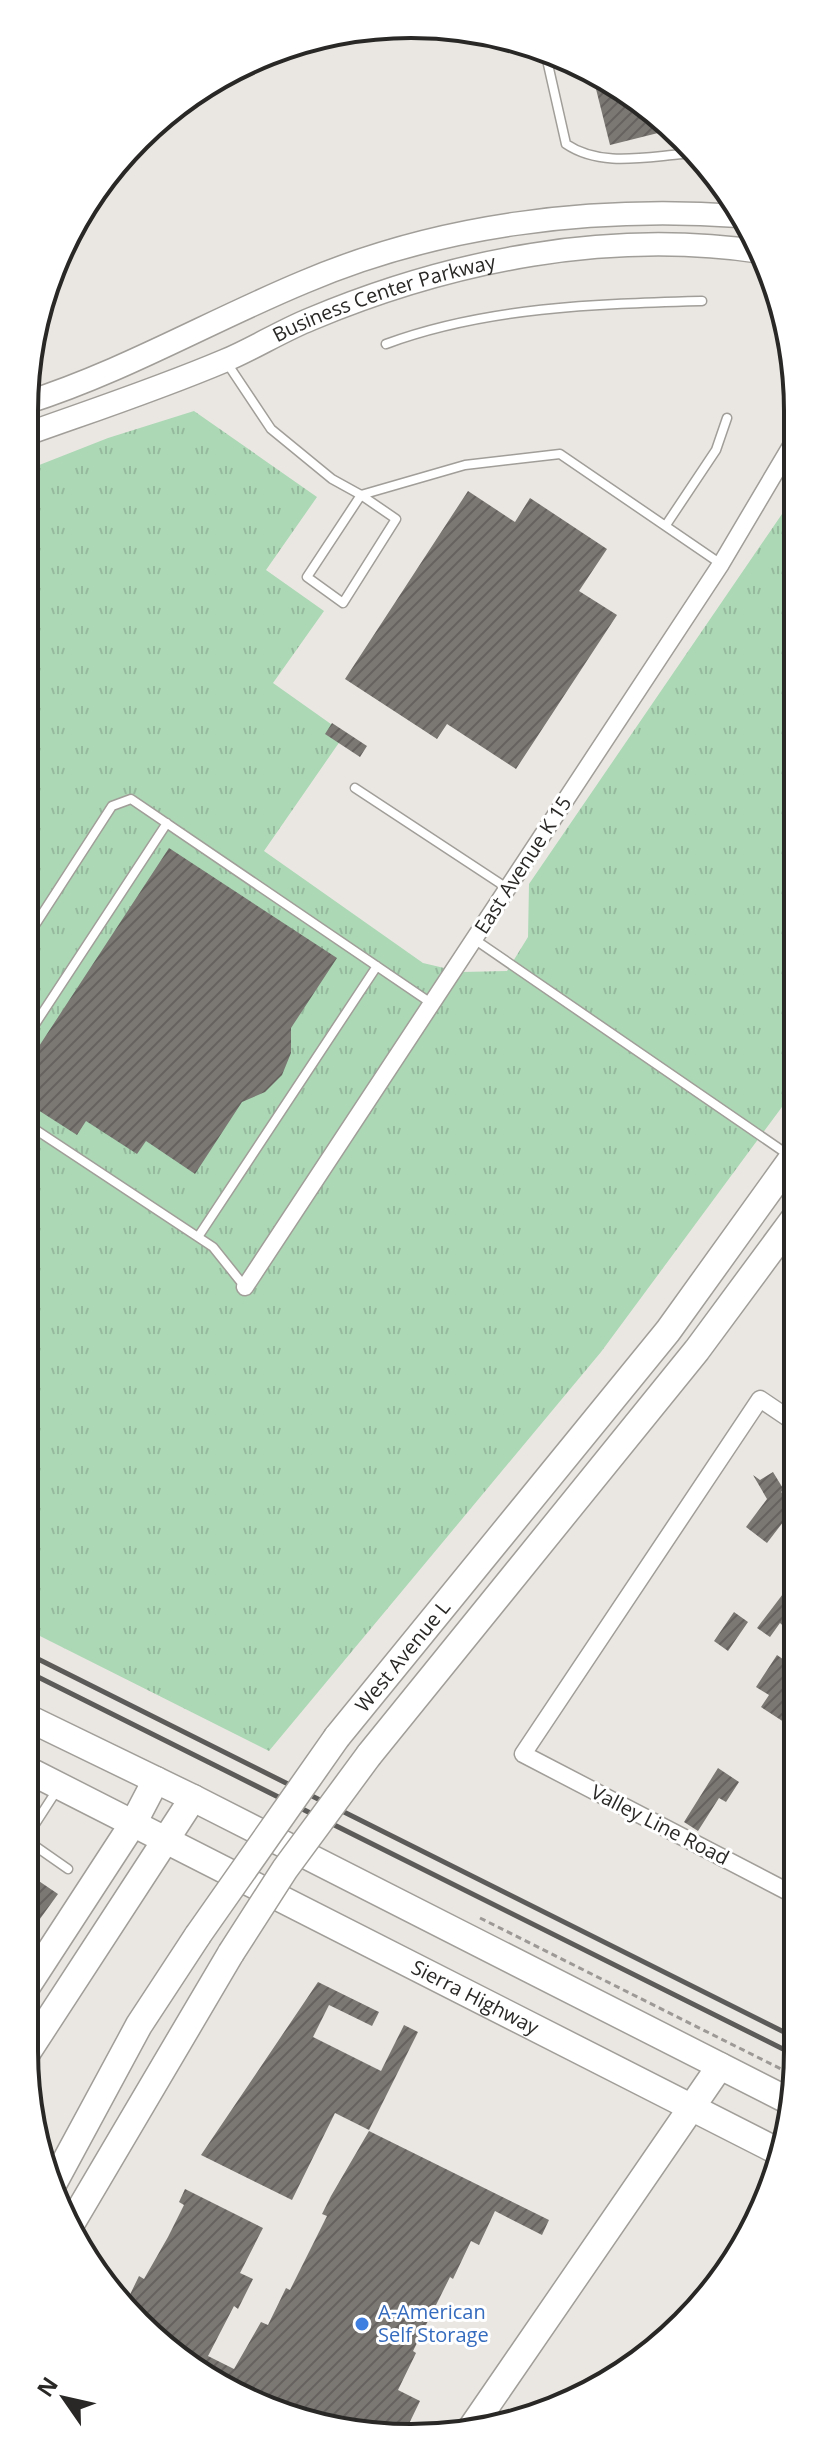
<svg xmlns="http://www.w3.org/2000/svg" width="822" height="2462" font-family="'Open Sans',sans-serif">
	<defs>
		<pattern id="grass-tufts" width="24" height="20" patternUnits="userSpaceOnUse" patternTransform="scale(2)"><rect width="24" height="20" fill="#acd8b5"/><path d="M3 7l-1-3M5 7V3M7 7l1-3M15 17l-1-3M17 17v-4M19 17l1-3" fill="none" stroke="#94b99c"/></pattern>
		<pattern id="building-hatch" width="6" height="6" patternUnits="userSpaceOnUse" patternTransform="scale(2)"><rect width="6" height="6" fill="#7b7874"/><path d="M-1 1l2-2M0 6l6-6M5 7l2-2" fill="none" stroke="#65625f"/></pattern>
	</defs>
	<rect width="100%" height="100%" fill="#eae7e2"/>
	<path fill="url(#grass-tufts)" d="M194 411 317 497 266 570 324 611 273 683 345 734 264 851 423 963 461 972 507 971 528 937 529 884 795 495 796 1088 601 1352 269 1751 24 1628V471L108 438Z"/>
	<path fill="url(#building-hatch)" d="M601 75 605 76 670 130 610 145 593 77Z
		M468 491 515 522 530 498 607 549 579 591 617 615 516 769 447 724 437 739 345 679Z
		M332 723 367 746 360 757 325 734Z
		M169 848 337 958 291 1028V1053L282 1075 265 1092 242 1102 195 1174 146 1141 137 1154 86 1121 77 1135 24 1101V1069Z
		M773 1472 784 1490 781 1492 797 1504 767 1543 746 1527 767 1499 753 1475 760 1480Z
		M786 1590 797 1599V1624L790 1632 780 1623 770 1637 757 1628Z
		M734 1612 748 1622 728 1651 714 1641Z
		M777 1655 797 1669V1708L787 1724 761 1707 769 1695 756 1687Z
		M718 1768 739 1782 726 1802 719 1798 698 1831 684 1822Z
		M24 1871 58 1894 24 1941Z
		M318 1982 379 2012 372 2026 329 2005 313 2037 381 2071 404 2025 418 2032 369 2130 335 2113 292 2200 201 2155Z
		M369 2131 549 2220 542 2235 495 2211 479 2245 471 2241 453 2279 450 2277 413 2351 416 2353 398 2390 420 2401 405 2432 361 2435 239 2398 123 2309 139 2276 144 2279 168 2237 184 2205 179 2202 185 2189 263 2228 240 2273 253 2279 238 2309 234 2306 208 2356 234 2369 261 2322 268 2325 286 2288 290 2290 327 2216 322 2214 331 2196Z"/>
	<g fill="none" stroke-linecap="round" stroke-linejoin="round">
		<g stroke="#a19e99" stroke-width="11">
			<path id="service" d="M545 51 566 144C600 167 644 157 683 154L691 147
				M386 344C486 307 596 304 702 301
				M227 363 271 429 332 479 361 495 465 465 560 454 721 564
				M361 495 396 519 343 603 307 577Z
				M666 525 716 450 727 418
				M355 788 507 888
				M474 939 790 1156
				M24 942 112 806 131 799 431 1003
				M24 1041 167 823
				M24 1122 213 1247 245 1287
				M198 1237 377 966
				M25 1839 68 1869
				M24 1841 57 1790"/>
		</g>
		<g stroke="#a19e99" stroke-width="19">
			<path id="minor" d="M245 1287 721 564 795 439
				M797 1424 760 1399 523 1754 798 1897"/>
		</g>
		<g stroke="#a19e99" stroke-width="25">
			<g id="secondary">
				<path d="M25 403C123 372 210 321 304 282 440 224 593 206 739 216"/>
				<path id="s1" d="M24 435C91 411 158 389 224 361 253 349 281 331 311 319 452 260 610 229 762 252"/>
			</g>
		</g>
		<g stroke="#a19e99" stroke-width="29">
			<g id="primary">
				<path d="M24 1716 193 1798 791 2102"/>
				<path id="s2" d="M337 1737 668 1331 796 1153"/>
				<path d="M369 1755 697 1350 796 1216"/>
				<path id="s3" d="M24 1768 783 2154"/>
				<path d="M24 1991 134 1822 156 1780"/>
				<path d="M25 2056 193 1798"/>
				<path d="M51 2188 139 2025 198 1935"/>
				<path d="M70 2226 231 1953"/>
				<path d="M472 2427 720 2066"/>
			</g>
		</g>
		<path stroke="#9c9996" stroke-width="3" stroke-dasharray="6 4" stroke-linecap="butt" d="M480 1918 795 2076"/>
		<use href="#service" stroke="#fff" stroke-width="8"/>
		<use href="#minor" stroke="#fff" stroke-width="16"/>
		<use href="#secondary" stroke="#fff" stroke-width="22"/>
		<use href="#primary" stroke="#fff" stroke-width="26"/>
		<path stroke="#5d5b59" stroke-width="5" d="M24 1652 798 2039
			M24 1670 797 2056"/>
		<g stroke="#a19e99" stroke-width="29" stroke-linecap="butt">
			<path id="primary-bridge" d="M198 1935 337 1737
				M231 1953 285 1869 369 1755"/>
		</g>
		<use href="#primary-bridge" stroke="#fff" stroke-width="26"/>
	</g>
	<circle fill="#3f7fe0" stroke="#fff" stroke-width="3" cx="362" cy="2324" r="8"/>
	<g text-anchor="middle" stroke-width="6" stroke-linejoin="round" paint-order="stroke">
		<g font-size="20" fill="#292826" stroke="#fff">
			<text dy="7" stroke="none"><textPath href="#s1" startOffset="386">Business Center Parkway</textPath></text>
			<text transform="translate(523 865) rotate(-57)" y="7">East Avenue K 15</text>
			<text dy="7" stroke="none"><textPath href="#s2" startOffset="104">West Avenue L</textPath></text>
			<text transform="translate(660 1825) rotate(27)" y="7">Valley Line Road</text>
			<text dy="7" stroke="none"><textPath href="#s3" startOffset="506">Sierra Highway</textPath></text>
		</g>
		<g font-size="20" fill="#366cbe" stroke="#fff" text-anchor="start">
			<text x="378" y="2319">A-American<tspan x="378" dy="23">Self Storage</tspan></text>
		</g>
	</g>
	<path d="M0 0H822V2462H0ZM411 38H411A373 373 0 0 1 784 411V2051A373 373 0 0 1 411 2424H411A373 373 0 0 1 38 2051V411A373 373 0 0 1 411 38Z" fill="#fff" fill-rule="evenodd"/>
	<path fill="none" stroke="#292826" stroke-width="4" d="M411 38H411A373 373 0 0 1 784 411V2051A373 373 0 0 1 411 2424H411A373 373 0 0 1 38 2051V411A373 373 0 0 1 411 38Z"/>
	<g transform="translate(64 2398) rotate(304)" stroke="#ffffff" stroke-width="6" paint-order="stroke">
	<path d="M0-6L14 30L0 20L-14 30Z" fill="#292826"/>
	<text y="-12" font-size="22" font-weight="bold" text-anchor="middle" fill="#292826">N</text>
	</g>
</svg>
